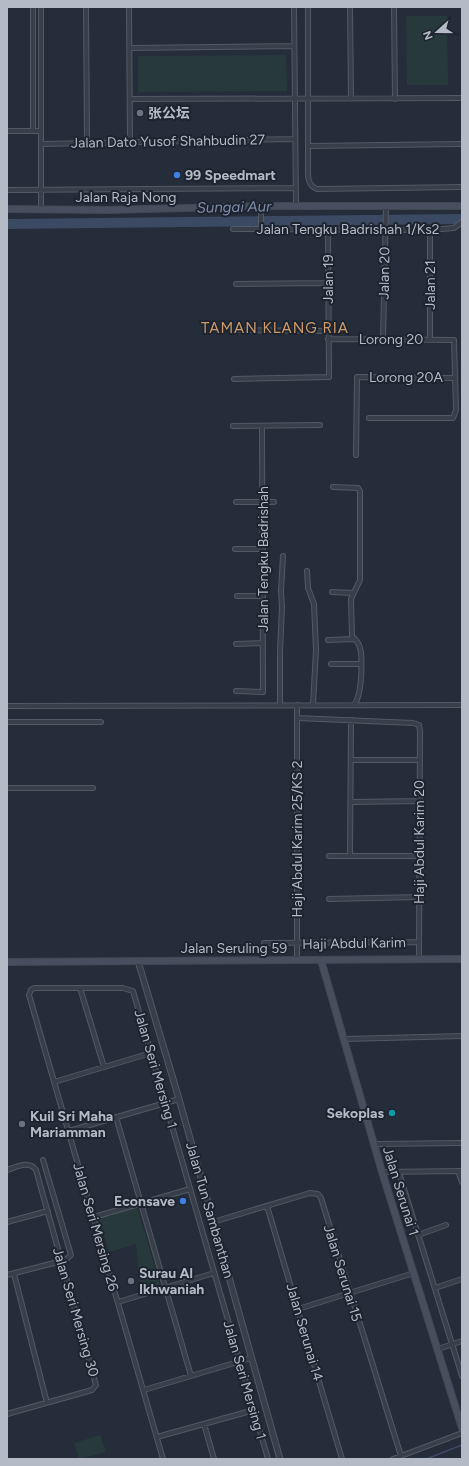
<svg xmlns="http://www.w3.org/2000/svg" width="469" height="1466" font-family="Figtree,'Noto Sans SC',sans-serif">
	<rect width="100%" height="100%" fill="#252c3a"/>
	<path fill="#28393c" d="M406 16H447L448 85H407Z
		M286 55 287 91 138 92V56Z
		M137 1207 161 1288 141 1294 136 1244 109 1252 99 1219Z
		M100 1435 106 1452 79 1459 74 1443Z"/>
	<g fill="none" stroke-linecap="round" stroke-linejoin="round">
		<path stroke="#3c4962" stroke-width="1.5" d="M426 1459 462 1445"/>
		<path stroke="#3c4962" stroke-width="10" d="M7 224 462 219"/>
		<g stroke="#535a65" stroke-width="6">
			<path id="minor" d="M41 7V209
				M86 7 87 143
				M129 7 130 142
				M294 7 296 206
				M308 7V167C308 176 307 185 317 189L462 187
				M350 7 351 99
				M394 7 395 99
				M129 48 294 46
				M130 99 462 98
				M7 131H41
				M33 131V7
				M41 144 295 139
				M308 146 462 144
				M7 190 296 188
				M261 206V229
				M233 229 430 230 454 228 462 222
				M430 230V339
				M236 284 328 283
				M234 330 328 331
				M328 339 454 340 456 410 453 418H369
				M383 339 386 206
				M234 379 329 377 328 229
				M233 426 320 425
				M356 455 357 377 455 378
				M333 487 358 488 360 491V580L351 599 352 636C357 640 360 645 361 652 362 664 362 696 354 705
				M236 502H274
				M235 549H263
				M307 571 308 588 314 604 316 650 313 705
				M332 592 353 593
				M237 596H263
				M328 640 355 639
				M236 644 263 643
				M331 664H361
				M236 691 263 692 262 426
				M280 705V652L282 607 281 591 283 556
				M297 705V960
				M7 706 462 705
				M297 718 413 723 419 725 420 731 419 959
				M7 722H101
				M351 760H420
				M7 788H93
				M351 802 420 801
				M329 856H419
				M350 856 351 720
				M329 899 419 897
				M264 943 419 942
				M80 988 104 1067
				M344 1039 462 1036
				M54 1082 151 1053
				M116 1117 191 1376
				M69 1131 179 1099
				M374 1144 462 1143
				M7 1170C17 1167 29 1160 36 1170L96 1385 92 1390 7 1414
				M458 1171 462 1182
				M382 1172 462 1171
				M399 1173 462 1376
				M267 1206 342 1459
				M94 1217 190 1189
				M7 1222 48 1211
				M213 1222 310 1193 318 1194 321 1198 401 1456
				M418 1235 446 1225
				M14 1274 47 1403
				M7 1275 62 1261 68 1258 71 1255 43 1160
				M435 1288 462 1279
				M118 1302 214 1273
				M298 1309 414 1273
				M438 1349 462 1341
				M144 1390 251 1358
				M204 1424 214 1459
				M157 1437 254 1410
				M163 1459 29 995 31 990 34 988H123L133 991 268 1459
				M393 1459 462 1433"/>
		</g>
		<g stroke="#535a65" stroke-width="7">
			<path id="tertiary" d="M138 961 179 1099 280 1459"/>
		</g>
		<g stroke="#414853" stroke-width="8">
			<path id="secondary" d="M7 209 107 210 261 206H462
				M321 960 382 1172 462 1428
				M7 962 462 959"/>
		</g>
		<use href="#minor" stroke="#383f4a" stroke-width="4"/>
		<use href="#tertiary" stroke="#383f4a" stroke-width="5"/>
		<use href="#secondary" stroke="#474e5d" stroke-width="6"/>
	</g>
	<g fill="#6b7280" stroke="#1d242f" stroke-width="1.5">
		<circle cx="140" cy="113" r="4"/>
		<circle cx="22" cy="1124" r="4"/>
		<circle cx="131" cy="1281" r="4"/>
	</g>
	<g fill="#3f7fe0" stroke="#1d242f" stroke-width="1.5">
		<circle cx="177" cy="175" r="4"/>
		<circle cx="183" cy="1201" r="4"/>
	</g>
	<circle fill="#0f9aa8" stroke="#1d242f" stroke-width="1.5" cx="392" cy="1113" r="4"/>
	<g text-anchor="middle" stroke-width="4" stroke-linejoin="round" paint-order="stroke">
		<g font-size="14" font-weight="bold" fill="#b4bac6" stroke="#1d242f" text-anchor="start">
			<text x="148" y="118">张公坛</text>
			<text x="185" y="180">99 Speedmart</text>
			<text x="384" y="1118" text-anchor="end">Sekoplas</text>
			<text x="30" y="1121">Kuil Sri Maha<tspan x="30" dy="16">Mariamman</tspan></text>
			<text x="175" y="1206" text-anchor="end">Econsave</text>
			<text x="139" y="1278">Surau Al<tspan x="139" dy="16">Ikhwaniah</tspan></text>
		</g>
		<g font-size="14" fill="#b4bac6" stroke="#1d242f">
			<text transform="translate(168 141) rotate(-1)" y="5">Jalan Dato Yusof Shahbudin 27</text>
			<text x="126" y="202">Jalan Raja Nong</text>
			<text x="348" y="234">Jalan Tengku Badrishah 1/Ks2</text>
			<text transform="translate(384 273) rotate(-89)" y="5">Jalan 20</text>
			<text transform="translate(328 279) rotate(-90)" y="5">Jalan 19</text>
			<text transform="translate(430 285) rotate(-90)" y="5">Jalan 21</text>
			<text x="391" y="344">Lorong 20</text>
			<text x="406" y="382">Lorong 20A</text>
			<text transform="translate(263 559) rotate(-90)" y="5">Jalan Tengku Badrishah</text>
			<text transform="translate(297 839) rotate(-90)" y="5">Haji Abdul Karim 25/KS 2</text>
			<text transform="translate(419 842) rotate(-90)" y="5">Haji Abdul Karim 20</text>
			<text transform="translate(354 943) rotate(-1)" y="5">Haji Abdul Karim</text>
			<text x="234" y="953">Jalan Seruling 59</text>
			<text transform="translate(156 1069) rotate(74)" y="5">Jalan Seri Mersing 1</text>
			<text transform="translate(401 1191) rotate(73)" y="5">Jalan Serunai 1</text>
			<text transform="translate(210 1210) rotate(74)" y="5">Jalan Tun Sambanthan</text>
			<text transform="translate(96 1227) rotate(74)" y="5">Jalan Seri Mersing 26</text>
			<text transform="translate(343 1273) rotate(73)" y="5">Jalan Serunai 15</text>
			<text transform="translate(76 1312) rotate(74)" y="5">Jalan Seri Mersing 30</text>
			<text transform="translate(305 1332) rotate(74)" y="5">Jalan Serunai 14</text>
			<text transform="translate(245 1380) rotate(74)" y="5">Jalan Seri Mersing 1</text>
		</g>
		<g font-size="15" font-style="italic" fill="#7e8eab" stroke="#1d242f">
			<text transform="translate(234 207) rotate(-1)" y="5">Sungai Aur</text>
		</g>
		<g font-size="15" letter-spacing="1" fill="#cb9a6a" stroke="#1d242f">
			<text x="275" y="333">TAMAN KLANG RIA</text>
		</g>
	</g>
	<rect width="469" height="1466" fill="none" stroke="#b4bac6" stroke-width="16"/>
	<g transform="translate(437 32) rotate(249)" stroke="#1d242f" stroke-width="3" paint-order="stroke">
	<path d="M0-3L7 15L0 10L-7 15Z" fill="#b4bac6"/>
	<text y="-6" font-size="11" font-weight="bold" text-anchor="middle" fill="#b4bac6">N</text>
	</g>
</svg>
